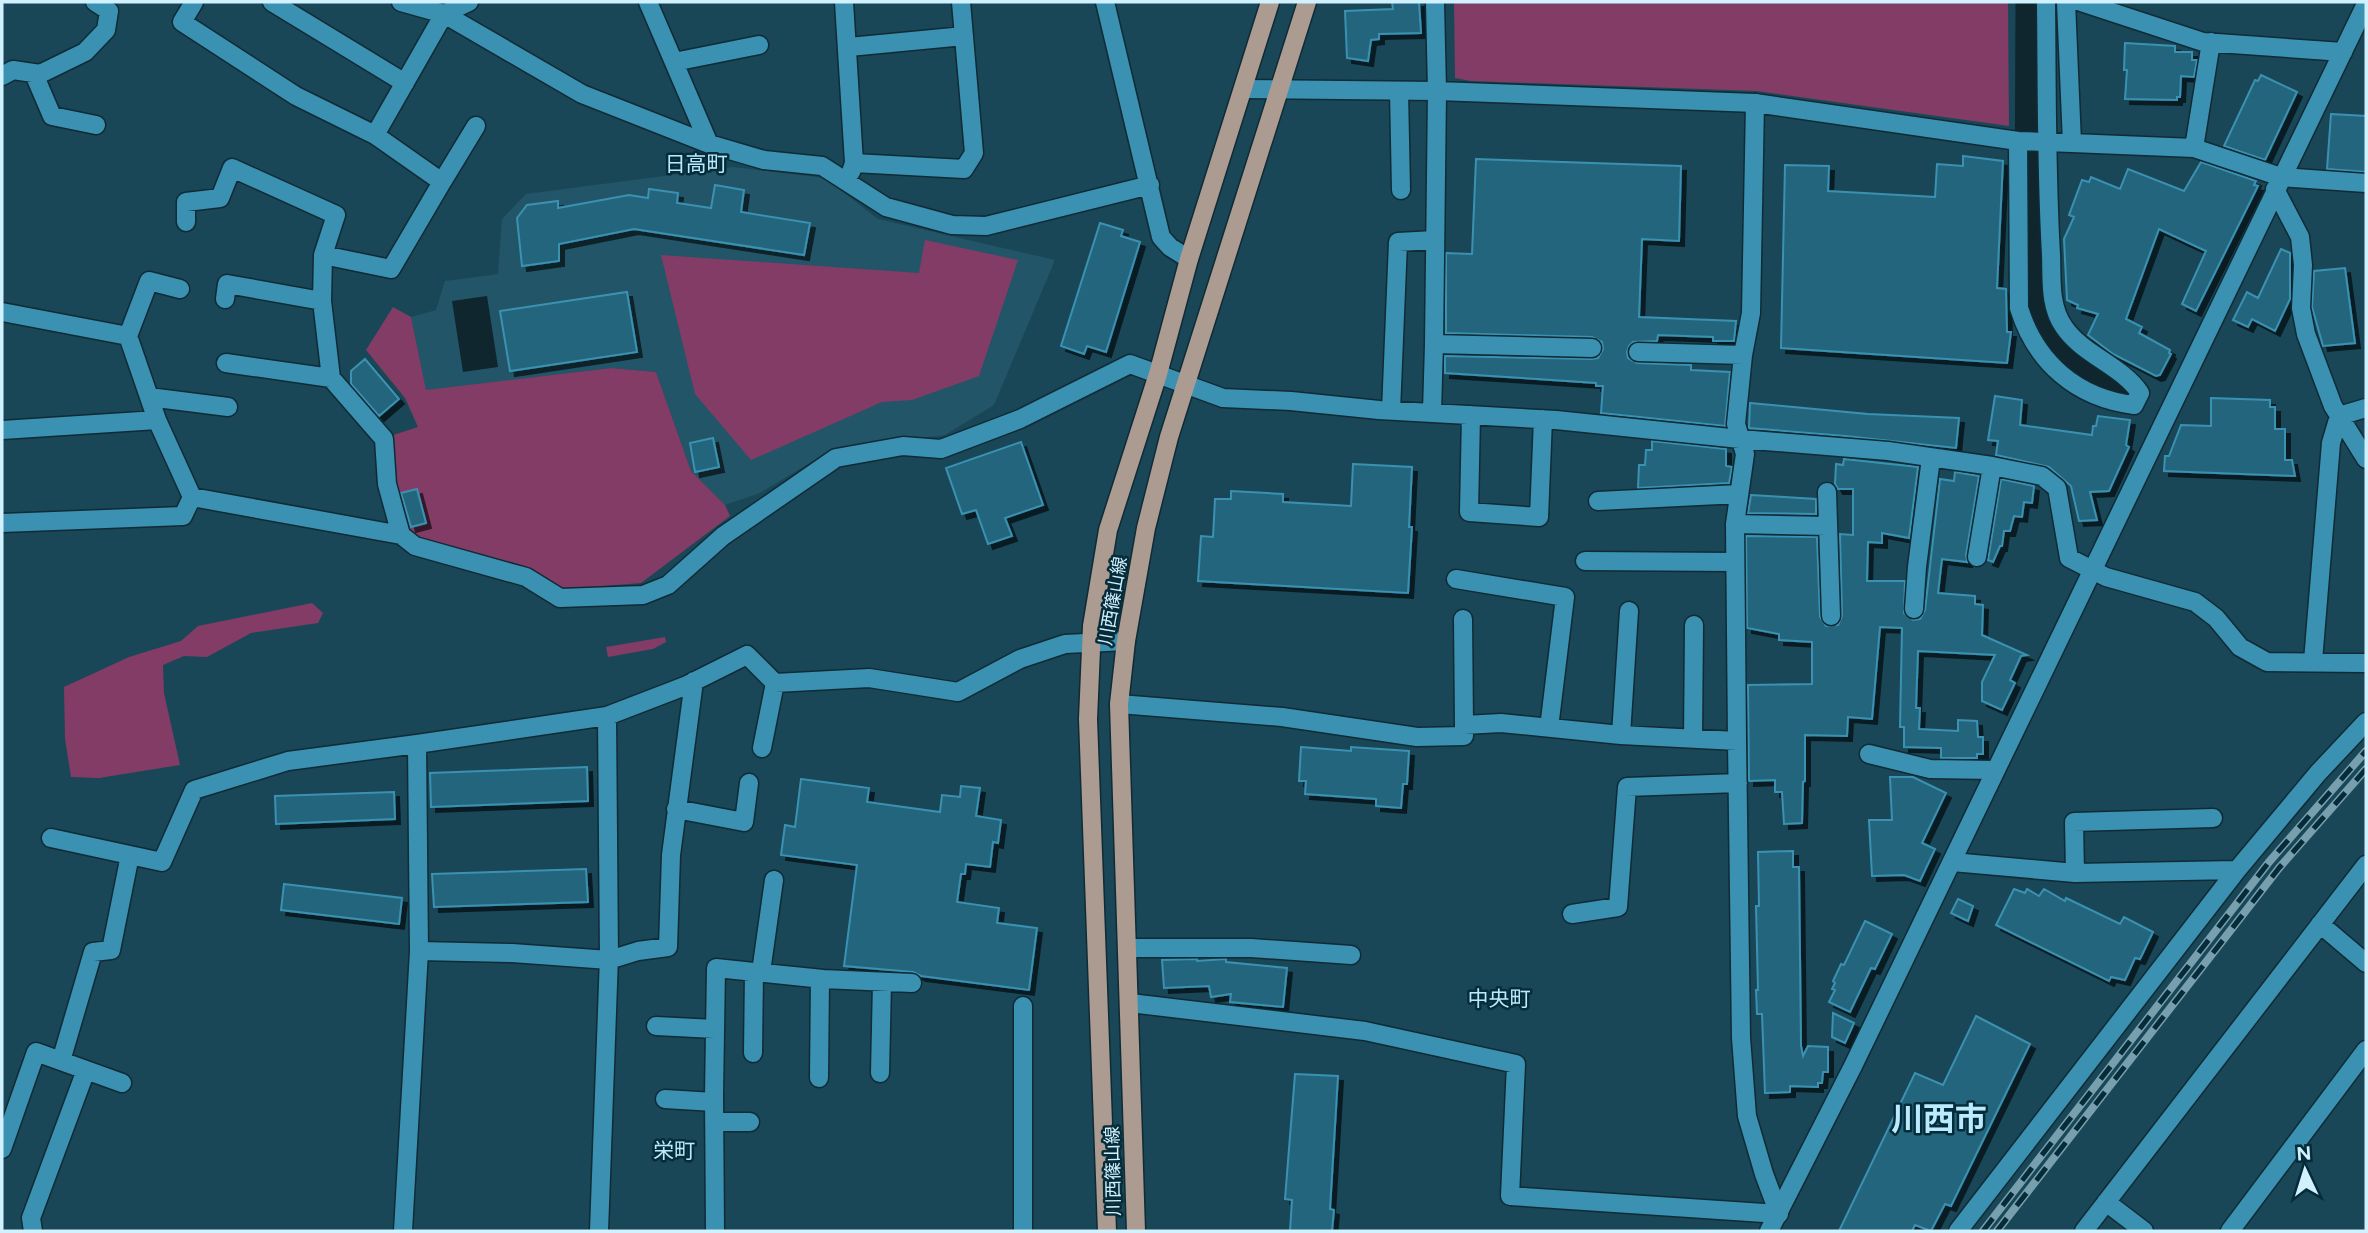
<svg xmlns="http://www.w3.org/2000/svg" width="2368" height="1233" font-family="Figtree,'Noto Sans JP',sans-serif">
	<defs>
		<filter id="shadow"><feDropShadow dx="5" dy="5" stdDeviation="0" flood-color="#0009"/></filter>
	</defs>
	<rect width="100%" height="100%" fill="#194757"/>
	<path fill="#225568" d="M733 167 825 178 878 219 1055 260 994 405 945 435 833 449 760 493 725 505 691 471 656 372 611 368 426 391 411 317 436 310 445 281 498 274 502 219 526 194Z"/>
	<path fill="#833c66" d="M1454 2H2008L2009 126 1757 91 1471 81 1455 78Z
		M925 240 1018 260 979 376 912 400 882 402 751 460 695 394 661 255 919 273Z
		M393 307 411 317 426 390 611 368 656 372 691 471 725 505 730 516 641 583 566 589 519 568 421 545 404 530 387 437 418 427 405 398 366 350Z
		M312 603 323 613 318 623 251 633 207 657 184 656 163 665 164 693 180 765 99 778 71 777 65 739 64 687 129 657 181 641 198 626Z
		M665 637 666 642 653 649 608 657 606 647Z"/>
	<path fill="#10262e" d="M487 296 498 367 463 372 452 301Z"/>
	<g fill="none" stroke-linecap="round" stroke-linejoin="round">
		<path stroke="#10262e" stroke-width="35" d="M2033 2 2032 233 2036 314 2061 352 2114 387"/>
	</g>
	<path fill="#23657d" stroke="#3b91b1" stroke-width="2" filter="url(#shadow)" d="M1392 2H1419L1421 33 1379 34V39L1371 40 1368 61 1347 58 1345 11 1393 9Z
		M2125 43 2175 46V52H2192V60H2197L2194 77 2181 76 2180 97H2177V100L2125 99 2127 70H2124Z
		M2261 75 2297 92 2265 160 2224 146 2255 80 2258 81Z
		M2331 114 2366 116V172L2327 169Z
		M1963 156 2003 161 1997 288 2006 289 2007 332H2011L2007 363 1781 348 1785 165 1829 166 1828 191 1935 197 1937 164 1963 166Z
		M1476 159 1681 166 1679 241 1642 239 1639 317 1736 321 1734 341H1713V337L1658 335 1657 341 1633 342 1629 346 1627 352 1628 358 1637 363 1691 365V370L1730 372 1725 426 1601 413 1603 386H1596V383L1445 373V356L1592 359 1598 358 1603 349 1602 342 1592 337 1446 333V253L1472 254Z
		M2201 162 2256 181 2254 185 2258 186 2196 311 2182 304 2206 251 2159 229 2126 319 2142 327 2139 333 2170 350 2169 353 2171 354 2160 375 2156 376 2113 354 2088 335 2098 314 2077 308 2078 305 2067 300 2064 239 2074 217 2069 215 2082 180 2089 182 2091 177 2120 189 2128 169 2184 191Z
		M715 185 744 190 741 212 810 223 804 255 634 229 559 244V261L522 266 517 218 527 205 558 201V208L629 195 648 198 649 189 678 193 677 203 711 208Z
		M1100 223 1123 230 1121 236 1140 242 1106 352 1087 346 1084 354 1061 346Z
		M2281 249 2290 253V299L2275 331 2252 319 2248 327 2233 320 2247 292 2258 298Z
		M2345 268 2355 343 2323 346 2312 307 2314 271Z
		M627 292 637 352 510 371 500 311Z
		M365 359 399 399 379 416 351 384V371Z
		M1995 396 2022 400 2020 425 2092 435 2093 426H2096L2098 416 2130 420 2126 445 2129 447 2109 491 2090 492 2097 520 2079 521 2071 486 2049 467 1996 455 1998 441 1988 440Z
		M2211 398 2270 400V407H2275V429H2285V460H2292L2295 476 2164 471 2165 456H2169L2181 425 2211 426Z
		M1750 403 1868 414 1959 418 1956 448 1845 436 1749 428Z
		M713 438 719 467 695 472 690 443Z
		M1652 441 1726 449V466L1732 467 1729 483 1638 488 1639 465H1645L1646 450H1652Z
		M1021 442 1043 505 1005 518 1012 536 988 544 976 510 962 514 946 468Z
		M1844 459 1918 467 1909 538 1882 533V543L1868 542 1867 581H1905L1904 613 1913 620 1920 619 1925 610 1940 479 1954 481 1955 472 1979 476 1966 555 1967 562 1942 559 1938 593 1975 596V604L1983 605 1982 635 2027 655 2021 656 2010 680 2015 683 2002 710 1982 701V682L1995 655 1918 651 1916 708H1920L1919 729 1958 731V720L1977 721 1978 737H1983V754H1977V758H1941V748L1904 747V727H1900L1902 628 1880 627 1872 719 1848 717 1847 736 1805 735V781L1803 782 1802 823 1784 824 1782 792H1775V780L1749 781 1748 685 1812 684V642L1779 640V634L1747 628 1746 536 1817 537 1820 617 1826 626 1838 625 1842 616 1840 534 1853 535V489H1838L1835 484 1836 464 1843 465Z
		M1353 464 1412 467 1409 527H1412L1408 593 1198 581 1201 536 1213 537 1215 499H1231V491L1283 494V502L1351 506Z
		M2001 479 2034 486 2032 503 2024 502 2022 517 2014 516 2010 531H2004L2002 546H2000L1993 562 1988 560Z
		M417 489 426 523 411 527 401 493Z
		M1751 495 1816 499V514L1748 513Z
		M1301 747 1351 751V747L1409 751 1407 784H1403L1401 808 1376 806V799L1305 794 1306 781H1299Z
		M587 767 588 801 431 807 430 773Z
		M1890 777H1913L1946 793 1922 843 1935 849 1920 881 1904 875 1872 876 1869 820H1892Z
		M801 779 869 788 867 802 940 812 942 795 960 797 961 786 980 788 976 816 1001 820 998 843 993 842 990 867 966 864 965 874H961L957 902 999 908 997 923 1037 928 1029 990 921 976 913 972 844 966 857 865 781 855 785 825 795 827Z
		M394 792 395 819 276 824 275 796Z
		M1793 851V867H1799L1801 1046 1803 1056 1808 1046 1828 1047V1072H1823L1822 1083H1818V1087L1790 1086V1092L1765 1093 1762 1014H1757L1756 990H1758L1756 906H1759L1758 852Z
		M586 869 588 902 434 907 432 874Z
		M284 884 402 898 399 924 281 910Z
		M2014 889 2025 893 2027 889 2039 896 2044 889 2065 901 2066 898 2120 924 2124 917 2153 932 2140 959 2135 958 2125 980 2111 977 2109 981 1996 925Z
		M1958 899 1973 906 1968 921 1951 913Z
		M1865 921 1892 934 1875 969 1871 968 1850 1012 1829 1002 1835 990 1832 989 1835 983 1833 981 1841 964 1844 965Z
		M1197 959V961L1226 959V962L1287 968 1283 1007 1230 1002 1231 994 1211 997 1209 986 1164 988 1162 960Z
		M1833 1013 1854 1023 1845 1043 1832 1037Z
		M1976 1016 2030 1044 1951 1206 1945 1204 1931 1231 1915 1225 1912 1231H1839L1915 1073 1943 1085Z
		M1295 1074 1338 1076 1330 1209 1334 1210 1332 1231H1290L1292 1200 1285 1199Z"/>
	<g fill="none" stroke-linecap="round" stroke-linejoin="round">
		<g stroke="#102b35" stroke-width="21">
			<path id="street" d="M194 2 182 22 296 96 375 135 442 182 391 269 323 255 322 301 331 378 384 439 387 484 401 535
				M272 2 405 83
				M401 2 444 14 469 2
				M648 2 709 144
				M844 2 854 163 851 172
				M1105 2 1161 237 1170 247 1189 259
				M2081 2 2203 42 2343 52
				M849 47 964 36
				M674 62 759 45
				M34 74 52 116 96 125
				M2 76 13 70 40 74 85 52 106 30 109 11 95 2
				M1399 91 1401 190
				M375 135 444 14 582 94 709 144 764 160 822 166 886 207 952 225 986 226 1150 185
				M2018 141 2019 308C2036 363 2077 398 2134 405L2140 393C2121 365 2083 355 2064 327 2049 306 2052 279 2051 254 2046 170 2047 86 2046 2
				M2072 143 2194 148 2281 177 2366 183
				M2194 148 2211 42
				M854 163 964 169 974 153 961 2
				M442 182 476 126
				M2275 189 2300 237 2303 265 2301 308 2306 334 2333 406 2366 459
				M186 222V202L220 198 232 168 336 215 323 255
				M225 299 227 284 322 301
				M2 312 128 336 157 420
				M128 336 149 281 180 289
				M1434 344 1437 91
				M1638 352 1743 355
				M226 363 331 378
				M149 397 228 407
				M1391 411 1398 242 1435 240
				M1432 412 1434 344 1592 348
				M1471 415 1469 512 1539 517 1543 419
				M2 430 157 420 192 497 401 535 415 546 526 577 560 598 643 595 668 585 723 536 836 458 903 446 941 449 1020 419 1130 364 1223 398 1291 401 1379 410 1556 420 1740 439 1888 451 1992 466 2042 476 2057 488 2069 558 2106 577 2195 602 2216 618 2240 647 2267 662 2366 663
				M1827 492 1831 616
				M1598 501 1739 494
				M2 523 183 516 192 497
				M1735 524 1828 526
				M1977 557 1992 466
				M1585 561 1735 562
				M1456 579 1565 597 1549 728
				M1914 609 1917 567 1931 458
				M1463 619 1464 725
				M2313 661 2331 443 2339 416 2366 408
				M1119 704 1282 717 1417 737 1464 736V725L1501 723 1621 735 1737 741 1741 1038 1747 1116 1764 1174 1779 1214 1510 1196 1516 1064 1365 1031 1130 1003
				M1621 735 1629 611
				M1693 739 1694 625
				M1737 741 1735 524 1745 454 1736 424 1743 355 1751 313 1755 103 2018 141 2072 143 2066 2
				M762 748 775 683
				M1869 754 1930 769 1995 770
				M676 809 744 822 749 783
				M51 838 162 862 194 790 288 761 417 744 607 716 685 686 747 655 775 683 869 678 958 692 1020 659 1065 644 1126 641
				M1952 862 2075 873 2237 870
				M2075 873 2074 822 2213 818
				M1572 914 1618 907 1627 787 1738 783
				M2320 924 2366 963
				M1128 948H1251L1351 955
				M419 951 512 953 609 960 638 951 668 947 671 855 694 681
				M761 972 774 880
				M1023 1006V1231
				M656 1026 715 1029
				M753 1053 754 972
				M61 1061 93 952 111 950 130 855
				M880 1073 882 982
				M819 1078 820 979
				M665 1099 714 1102
				M714 1122H750
				M2 1149 36 1052 122 1083
				M2106 1202 2144 1231
				M33 1231 31 1218 86 1070
				M403 1231 419 951 417 744
				M599 1231 609 957 607 716
				M715 1231 714 1096 716 968 823 979 912 983
				M1958 1231 2237 870 2318 773 2366 722
				M2084 1231 2366 865
				M2230 1231 2366 1050"/>
		</g>
		<g stroke="#102b35" stroke-width="21">
			<path id="secondary" d="M1243 89 1437 91 1435 2
				M1437 91 1755 103
				M1769 1231 1853 1066 2366 4"/>
		</g>
		<g stroke="#102b35" stroke-width="21">
			<path id="primary" d="M1107 1231 1088 719 1092 626 1108 530 1158 374 1189 259 1270 2
				M1136 1231 1119 704 1126 641 1146 528 1169 437 1307 2"/>
		</g>
		<use href="#street" stroke="#3b91b1" stroke-width="18"/>
		<use href="#secondary" stroke="#3b91b1" stroke-width="18"/>
		<use href="#primary" stroke="#ab9b91" stroke-width="18"/>
		<g stroke="#789fae" stroke-width="8">
			<path id="rail" d="M1983 1231 2269 862 2366 751
				M1997 1231 2279 868 2366 769"/>
		</g>
		<use href="#rail" stroke="#062c39" stroke-width="5" stroke-dasharray="16" stroke-linecap="butt"/>
	</g>
	<g text-anchor="middle" stroke-width="5" stroke-linejoin="round" paint-order="stroke">
		<g font-size="18" fill="#d1f1ff" stroke="#062c39">
			<text transform="translate(1113 601) rotate(-80)" y="6">川西篠山線</text>
			<text transform="translate(1113 1171) rotate(-91)" y="6">川西篠山線</text>
		</g>
		<g font-size="21" fill="#baeafe" stroke="#062c39">
			<text x="696" y="171">日高町</text>
			<text x="1499" y="1006">中央町</text>
			<text x="674" y="1158">栄町</text>
		</g>
		<g font-size="32" font-weight="bold" fill="#baeafe" stroke="#062c39">
			<text x="1939" y="1130">川西市</text>
		</g>
	</g>
	<rect width="2368" height="1233" fill="none" stroke="#d1f1ff" stroke-width="7"/>
	<g transform="translate(2305 1170) rotate(356)" stroke="#062c39" stroke-width="5" paint-order="stroke">
	<path d="M0-5L12 26L0 18L-12 26Z" fill="#d1f1ff"/>
	<text y="-10" font-size="19" font-weight="bold" text-anchor="middle" fill="#d1f1ff">N</text>
	</g>
</svg>
